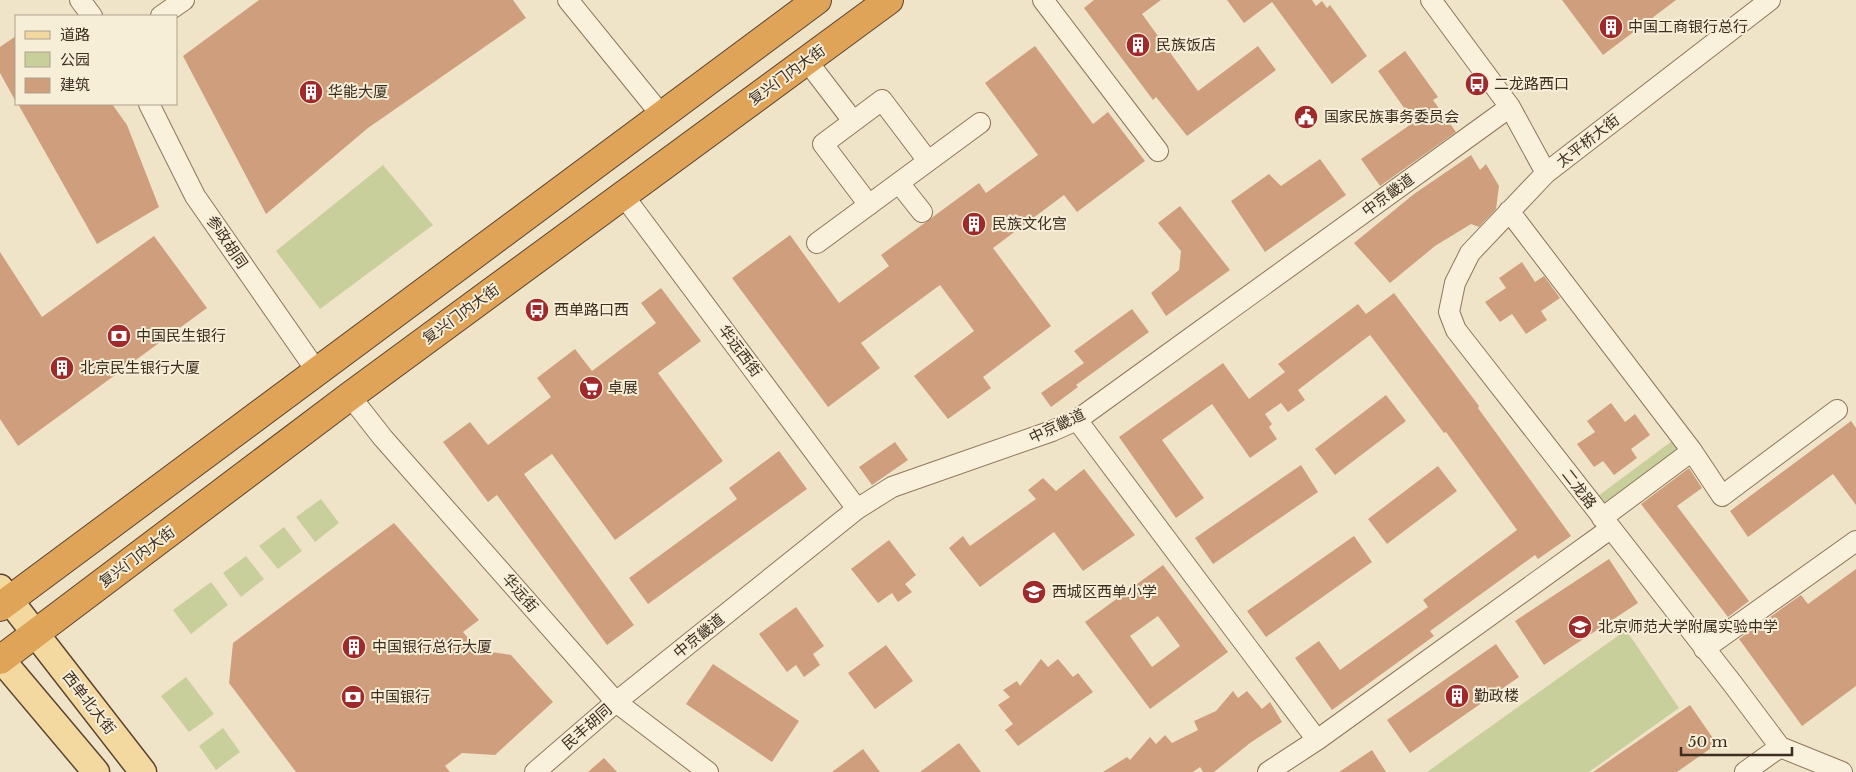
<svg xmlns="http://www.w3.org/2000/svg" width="1856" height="772" font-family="'Libre Baskerville','Noto Sans SC',serif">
	<rect width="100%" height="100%" fill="#f0e4c8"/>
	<path fill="#c9cf9b" d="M383 165 433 225 320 309 276 251Z
		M1676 438 1684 449 1602 510 1594 499Z
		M321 499 339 523 315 542 296 517Z
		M284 527 302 551 278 569 259 546Z
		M246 556 264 579 241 597 223 573Z
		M211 582 228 605 191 634 173 610Z
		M1626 630 1679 708 1589 772H1427Z
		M186 677 214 714 189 732 161 696Z
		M223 728 240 752 216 770 199 746Z"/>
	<path fill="#cf9f7d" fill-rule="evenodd" d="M259 0H513L526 18 368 128 266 214 183 56Z
		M1094 0H1161L1142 14 1198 91 1258 46 1276 70 1187 136 1156 97 1153 100 1084 8Z
		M1227 0H1312L1316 6 1322 1 1327 8 1330 5 1367 56 1332 84 1272 2 1244 23Z
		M1562 0H1676L1603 55Z
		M16 36V102L0 73V47Z
		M1035 46 1093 124 1108 112 1145 161 1077 212 1064 195 993 248 1051 326 983 377 991 388 948 419 914 376 974 331 940 285 861 343 880 368 828 407 732 278 790 235 839 303 889 266 881 255 979 183 986 193 1038 155 985 83Z
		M1405 51 1438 97 1433 100 1456 132 1380 186 1361 159 1414 122 1378 71Z
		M18 104H112L127 125 159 207 97 244Z
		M1471 155 1480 170 1486 164 1499 186 1496 209 1479 227 1471 224 1435 246 1390 283 1354 243 1414 194Z
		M1320 159 1346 195 1265 252 1231 201 1269 174 1281 186Z
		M1180 206 1230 270 1166 316 1151 293 1179 270 1181 251 1158 223Z
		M154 236 207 308 18 446 0 419V252L42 317Z
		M1522 262 1535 282 1544 276 1560 298 1541 311 1547 320 1526 334 1512 314 1500 322 1485 302 1506 288 1499 278Z
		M661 288 701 341 658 373 723 461 615 540 552 454 524 474 634 625 607 645 497 495 488 502 443 442 470 422 488 445 551 397 537 378 575 349 592 371 656 323 641 303Z
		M1394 293 1479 406 1478 408 1571 536 1538 559 1535 555 1430 631 1434 636 1332 710 1295 658 1319 641 1340 670 1428 607 1423 600 1517 530 1446 432 1444 433 1370 335 1298 390 1305 400 1288 412 1281 403 1265 414 1272 424 1269 427 1277 439 1250 458 1212 404 1162 440 1204 498 1176 518 1119 437 1223 363 1249 399 1285 372 1278 364 1358 304 1366 314Z
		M1132 309 1149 332 1076 385 1078 387 1051 407 1041 393 1084 363 1074 351Z
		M1386 395 1406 421 1335 475 1315 449Z
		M1611 403 1625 422 1635 414 1650 435 1631 449 1637 458 1614 475 1603 461 1594 467 1577 444 1595 432 1587 421Z
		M1851 421 1856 428V505L1833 474 1748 537 1730 511Z
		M895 442 908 460 872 485 859 467Z
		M779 451 807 489 648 604 629 578 737 499 729 488Z
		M1301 465 1318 492 1213 564 1195 538Z
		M1438 466 1457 491 1387 544 1368 519Z
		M1689 468 1702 488 1677 506 1749 601 1728 617 1641 504Z
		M1084 469 1135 535 1083 571 1054 532 980 587 949 548 963 536 970 546 1036 499 1028 490 1043 478 1056 491Z
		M394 523 479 620 463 632 478 650 511 655 553 702 495 755 462 753 445 766 450 772H296L229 683 233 643Z
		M1354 536 1372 562 1266 637 1247 611Z
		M889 540 916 575 905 584 912 592 898 602 892 593 878 603 851 569Z
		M1609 559 1638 603 1544 665 1515 621Z
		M1163 565 1228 652 1150 709 1085 622ZM1158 616 1180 646 1152 667 1130 636Z
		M1856 569V686L1802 726 1739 639 1801 595 1808 604Z
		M796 607 824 646 813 654 820 665 804 677 796 665 787 672 759 634Z
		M1496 644 1519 677 1410 753 1387 720Z
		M886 645 913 681 875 709 848 673Z
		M1041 659 1048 667 1058 659 1073 677 1078 673 1093 692 1018 746 1005 730 1013 724 998 705 1010 697 1003 690 1017 681 1020 686Z
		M713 664 799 721 772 762 686 704Z
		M1233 691 1238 698 1247 691 1262 709 1270 702 1282 722 1250 743 1214 772H1203L1200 767 1193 772H1103L1127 757 1130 760 1150 737 1156 744 1165 735 1172 743 1198 730 1194 721 1216 711Z
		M1690 705 1717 744 1677 772H1593Z
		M959 743 981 772H920Z
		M863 749 880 772H832Z
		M1372 750 1386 772H1339Z
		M604 758 617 772H588Z"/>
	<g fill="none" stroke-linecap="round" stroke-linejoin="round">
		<g stroke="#8d765c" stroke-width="22">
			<path id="minor" d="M80 0 92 16
				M568 0 663 117
				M1043 0 1158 151
				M1431 0 1510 107 1546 173 1770 0
				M161 16 184 0
				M807 61 853 121
				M149 104 195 196 318 373
				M1546 173 1470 253 1455 283 1449 312 1456 330 1732 683 1780 747 1842 772
				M899 183 922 212
				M623 195 857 509
				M869 205 823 144 882 100 928 161
				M1509 211 1692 451 1722 496 1837 410
				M817 243 980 123
				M350 396 383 438 616 702 708 772
				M1077 420 1317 740
				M1602 518 1692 451
				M1704 649 1856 541
				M535 772 616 702 857 509 892 487 1052 431 1077 420 1510 107
				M1268 772 1317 740 1610 529
				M1745 772 1780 747"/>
		</g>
		<g stroke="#5b4430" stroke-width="29">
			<path id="major" d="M0 588 143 772
				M0 658 96 772"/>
		</g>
		<g stroke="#5b4430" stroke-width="30">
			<path id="highway" d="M0 607 817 0
				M0 660 350 396 889 0"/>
		</g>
		<use href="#minor" stroke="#faf1dc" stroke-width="20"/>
		<use href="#major" stroke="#f3d9a0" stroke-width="26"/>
		<use href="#highway" stroke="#e0a458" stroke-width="28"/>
	</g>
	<defs>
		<g id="building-disc" transform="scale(1.25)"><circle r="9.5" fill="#9e2a2b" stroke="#f7eed8"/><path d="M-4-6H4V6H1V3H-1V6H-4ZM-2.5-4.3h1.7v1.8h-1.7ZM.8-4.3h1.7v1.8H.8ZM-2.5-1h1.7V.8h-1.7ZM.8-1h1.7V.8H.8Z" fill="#fff"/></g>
		<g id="bus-disc" transform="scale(1.25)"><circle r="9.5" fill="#9e2a2b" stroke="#f7eed8"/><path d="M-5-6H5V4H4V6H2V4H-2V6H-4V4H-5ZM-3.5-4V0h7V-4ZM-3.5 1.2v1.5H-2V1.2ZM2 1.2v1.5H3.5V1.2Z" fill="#fff"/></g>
		<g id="civic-disc" transform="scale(1.25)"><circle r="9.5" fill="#9e2a2b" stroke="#f7eed8"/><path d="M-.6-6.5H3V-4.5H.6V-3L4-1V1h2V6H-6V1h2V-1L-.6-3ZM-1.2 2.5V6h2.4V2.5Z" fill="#fff"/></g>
		<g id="bank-disc" transform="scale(1.25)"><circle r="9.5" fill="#9e2a2b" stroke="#f7eed8"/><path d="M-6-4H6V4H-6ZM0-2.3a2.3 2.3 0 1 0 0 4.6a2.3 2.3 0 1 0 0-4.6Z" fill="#fff"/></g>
		<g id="supermarket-disc" transform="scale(1.25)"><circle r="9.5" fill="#9e2a2b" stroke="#f7eed8"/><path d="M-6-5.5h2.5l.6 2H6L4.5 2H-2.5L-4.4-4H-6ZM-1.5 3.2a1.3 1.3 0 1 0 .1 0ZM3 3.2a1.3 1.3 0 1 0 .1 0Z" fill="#fff"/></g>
		<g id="school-disc" transform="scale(1.25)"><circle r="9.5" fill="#9e2a2b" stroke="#f7eed8"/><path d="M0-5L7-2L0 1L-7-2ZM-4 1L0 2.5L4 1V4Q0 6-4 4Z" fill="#fff"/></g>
	</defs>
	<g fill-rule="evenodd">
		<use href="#building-disc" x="1611" y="27"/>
		<use href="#building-disc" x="1138" y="45"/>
		<use href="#bus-disc" x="1477" y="84"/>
		<use href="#building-disc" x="311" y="92"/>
		<use href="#civic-disc" x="1306" y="117"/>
		<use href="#building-disc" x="974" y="224"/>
		<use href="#bus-disc" x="537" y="310"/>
		<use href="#bank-disc" x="119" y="336"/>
		<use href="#building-disc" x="62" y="368"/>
		<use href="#supermarket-disc" x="591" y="388"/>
		<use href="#school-disc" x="1034" y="592"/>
		<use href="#school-disc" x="1580" y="627"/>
		<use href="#building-disc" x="354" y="647"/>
		<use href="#building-disc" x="1457" y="696"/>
		<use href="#bank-disc" x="353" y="697"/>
	</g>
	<g text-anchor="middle" stroke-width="4" stroke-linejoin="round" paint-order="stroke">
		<g font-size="15" fill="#3d2e20" stroke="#f7eed8" text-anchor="start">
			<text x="1628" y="32">中国工商银行总行</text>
			<text x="1156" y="50">民族饭店</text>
			<text x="1494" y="89">二龙路西口</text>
			<text x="328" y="97">华能大厦</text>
			<text x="1324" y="122">国家民族事务委员会</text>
			<text x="992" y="229">民族文化宫</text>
			<text x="554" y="315">西单路口西</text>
			<text x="136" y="341">中国民生银行</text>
			<text x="80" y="373">北京民生银行大厦</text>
			<text x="608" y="393">卓展</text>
			<text x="1052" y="597">西城区西单小学</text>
			<text x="1598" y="632">北京师范大学附属实验中学</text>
			<text x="372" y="652">中国银行总行大厦</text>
			<text x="1474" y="701">勤政楼</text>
			<text x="370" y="702">中国银行</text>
		</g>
		<g font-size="15" fill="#3d2e20" stroke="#f7eed8">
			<text transform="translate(787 75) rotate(-36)" y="5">复兴门内大街</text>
			<text transform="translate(1588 141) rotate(-38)" y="5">太平桥大街</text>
			<text transform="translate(1388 195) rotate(-36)" y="5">中京畿道</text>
			<text transform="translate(227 242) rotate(56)" y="5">参政胡同</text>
			<text transform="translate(461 314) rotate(-36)" y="5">复兴门内大街</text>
			<text transform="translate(740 351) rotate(53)" y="5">华远西街</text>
			<text transform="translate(1057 426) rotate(-25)" y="5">中京畿道</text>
			<text transform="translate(1579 489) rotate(52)" y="5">二龙路</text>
			<text transform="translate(137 557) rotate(-37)" y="5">复兴门内大街</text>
			<text transform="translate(520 593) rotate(49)" y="5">华远街</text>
			<text transform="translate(699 636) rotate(-39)" y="5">中京畿道</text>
			<text transform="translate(89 703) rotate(52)" y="5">西单北大街</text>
			<text transform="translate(587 727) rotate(-41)" y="5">民丰胡同</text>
		</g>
	</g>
	<rect x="15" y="15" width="162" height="90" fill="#f7eed8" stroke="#ada18e"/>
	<rect x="25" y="31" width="25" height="8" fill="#f3d9a0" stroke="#ada18e"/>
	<text x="60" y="40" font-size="15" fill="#3d2e20">道路</text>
	<rect x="25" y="52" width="25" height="15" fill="#c9cf9b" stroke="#ada18e"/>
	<text x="60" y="65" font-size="15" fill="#3d2e20">公园</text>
	<rect x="25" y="78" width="25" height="15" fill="#cf9f7d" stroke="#ada18e"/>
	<text x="60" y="90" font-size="15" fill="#3d2e20">建筑</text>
	<path d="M1681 747v8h111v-8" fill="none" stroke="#3d2e20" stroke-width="2.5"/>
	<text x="1688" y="747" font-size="15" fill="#3d2e20" stroke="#f7eed8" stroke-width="4" paint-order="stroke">50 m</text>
</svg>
